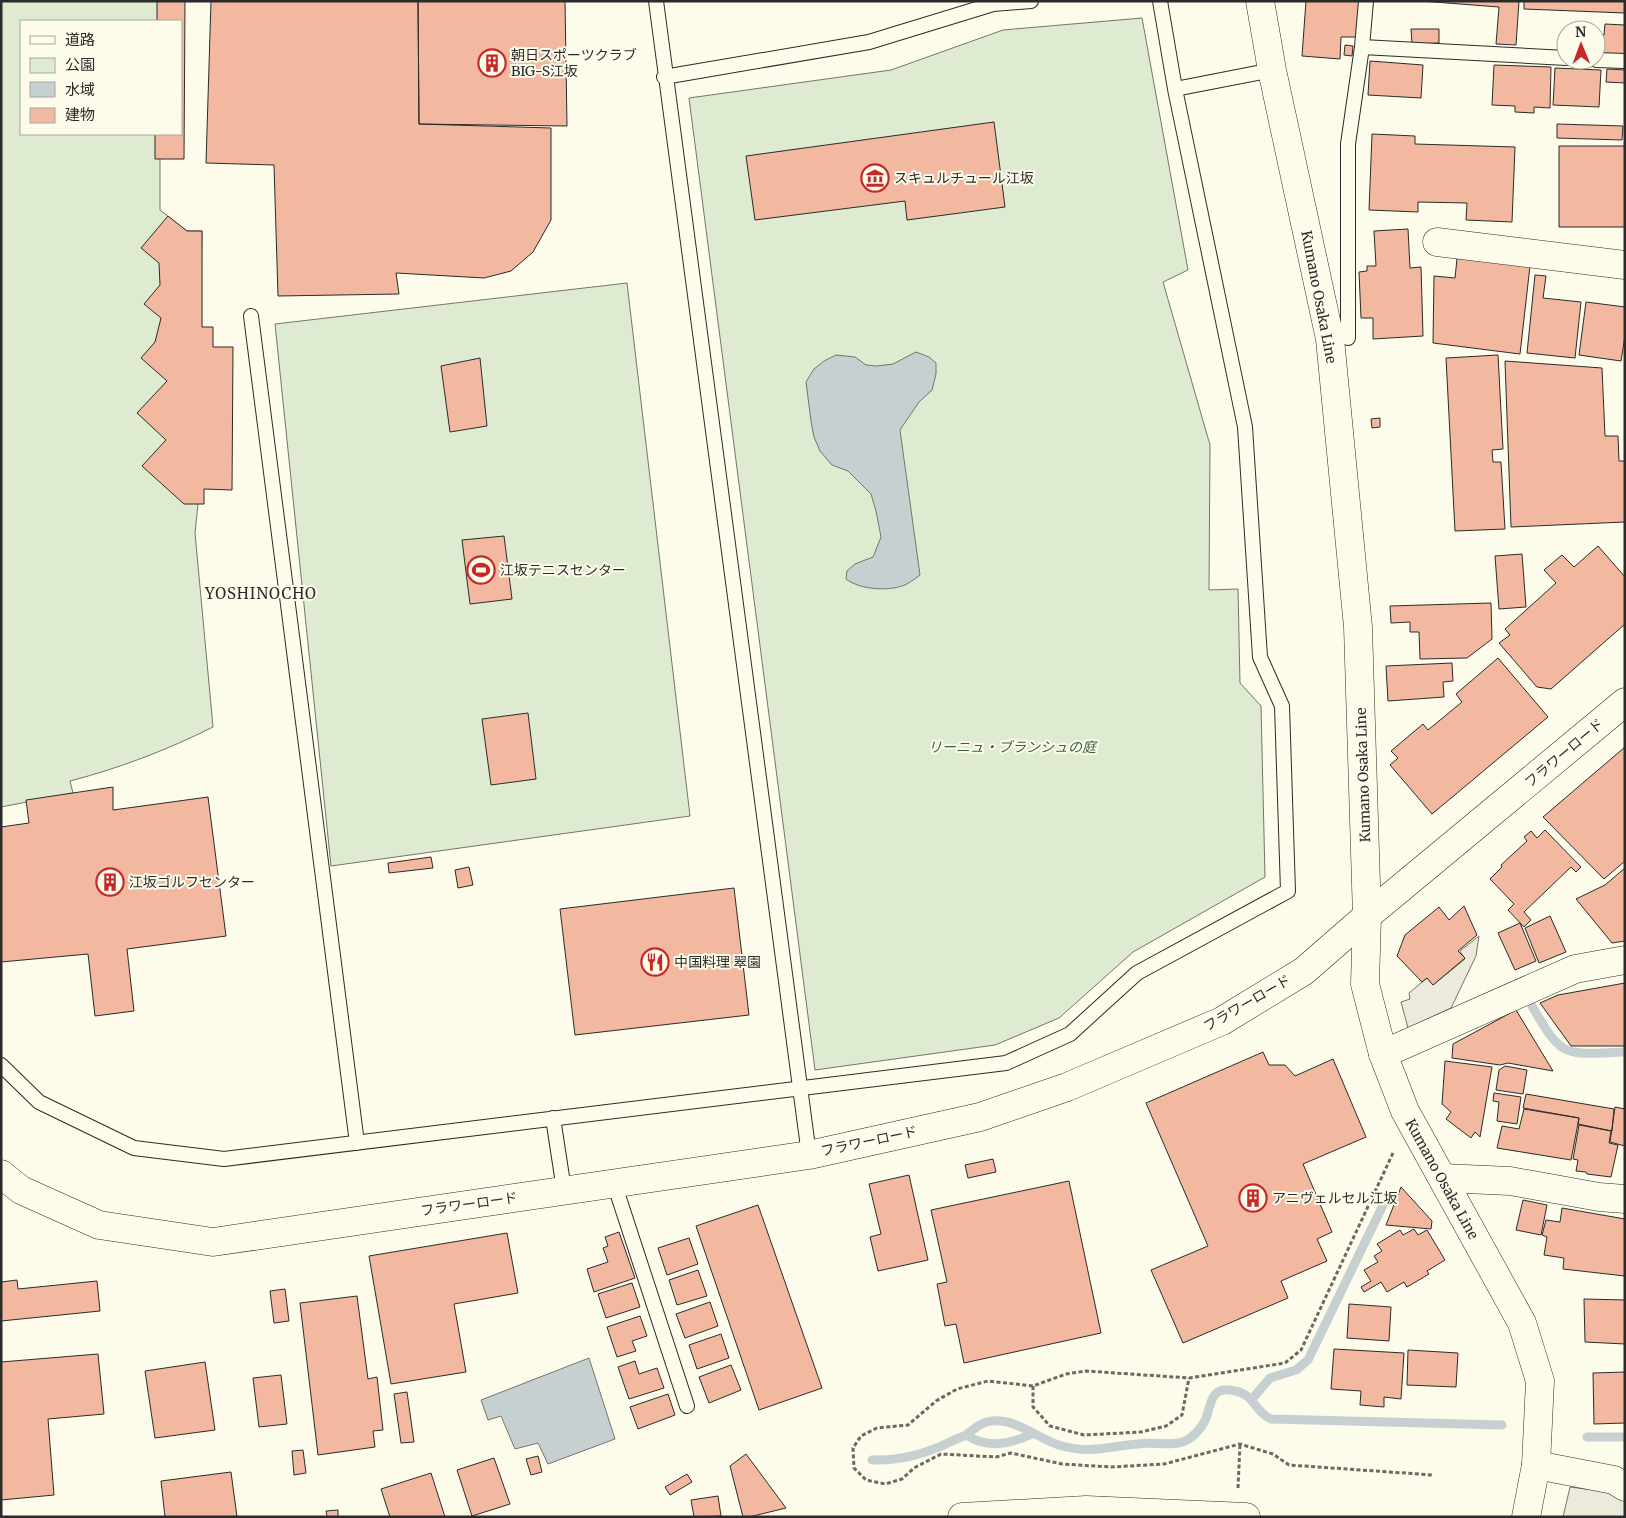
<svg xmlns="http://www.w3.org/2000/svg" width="1626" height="1518" font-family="Merriweather,'Noto Sans JP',serif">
	<rect width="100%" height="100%" fill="#fdfbea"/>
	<path fill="#deebd1" stroke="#74746e" d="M1 1H160V21H21V134H160V210L187 231H202L198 504 195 533 213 727C167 750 120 768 70 781L73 793 1 807Z
		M1142 18 1188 270 1163 282 1210 445 1209 590 1238 589 1240 683 1261 706 1265 877 1133 952 1059 1018 995 1045 815 1070 689 98 891 70 1003 30Z
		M627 283 690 816 331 866 275 324Z"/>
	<path fill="#eceadb" stroke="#74746e" d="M1479 936 1476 956 1451 1008 1408 1028 1401 1002 1410 999 1409 993 1427 978 1433 985 1465 959 1460 951Z
		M1570 1487 1625 1494V1517H1563Z"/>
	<path fill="#c7d0d0" stroke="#74746e" d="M916 352 929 357 936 363V374L932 390 919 402 900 430 920 575C916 578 912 581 907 584 891 592 860 590 846 579L847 571 855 564 873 557 881 537 876 511 871 494 848 471 832 465 820 451 814 437 811 421 806 382 814 369 824 361 836 355 855 357 866 365 877 366 893 364Z
		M589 1358 615 1439 548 1464 538 1443 515 1449 501 1416 488 1420 481 1400Z"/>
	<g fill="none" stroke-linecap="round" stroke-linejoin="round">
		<path stroke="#c7d0d0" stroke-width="9" d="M1532 1006C1563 1060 1564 1054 1625 1052
			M1252 1399 1270 1378 1296 1370 1308 1360 1383 1205
			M966 1435C988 1449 1010 1444 1032 1434
			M1587 1437H1625
			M872 1460C901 1461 926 1454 952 1441 956 1439 962 1437 966 1435 975 1429 980 1422 992 1421 1017 1418 1039 1440 1062 1446 1093 1454 1108 1446 1138 1444 1151 1442 1166 1445 1179 1443 1191 1441 1202 1428 1206 1418 1211 1405 1211 1387 1230 1390 1256 1393 1253 1411 1271 1419L1502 1425"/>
	</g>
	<path fill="#f2b8a0" stroke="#2b2b2b" d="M157 1H185L184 159H155V134H181V21H157Z
		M211 1H418L419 124 551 128V220L533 252 511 271 484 278 396 273 399 294 278 296 274 165 206 163Z
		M418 1H565L567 126 419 124Z
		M1306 1H1359L1357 37H1341L1340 59 1302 56Z
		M1421 1H1519L1516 45 1496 44 1499 7Z
		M1524 1H1625V13L1524 9Z
		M1605 24 1625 25V56L1596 54V35H1604Z
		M1411 29H1439V43L1412 44Z
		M1345 45 1353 46 1352 56 1344 55Z
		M1370 61 1423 65 1421 98 1368 95Z
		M1494 65 1551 67 1550 108 1534 107V113L1515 112V106L1492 105Z
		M1555 68 1601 70 1599 107 1553 105Z
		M1607 69 1625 70V83L1606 82Z
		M994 122 1005 207 907 220 905 201 755 220 746 156Z
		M1557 124 1623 126 1622 140 1557 138Z
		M1372 134 1415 136V144L1515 147 1512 222 1466 220 1467 203 1418 202V212L1369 210Z
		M1559 146H1625V227H1559Z
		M168 216 187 231H202V327H213V347H233L232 490 204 489V504H184L142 466 166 440 137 413 167 381 141 358 155 342 161 318 144 304 160 285 159 263 141 248Z
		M1408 229 1410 268 1421 267 1423 336 1373 339V318H1361L1359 272 1367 271V266H1376L1374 231Z
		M1458 249 1531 257 1520 354 1433 343 1434 276 1455 278Z
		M1535 275 1546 276 1543 298 1581 302 1575 358 1527 353Z
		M1586 302 1625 307V336L1621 361 1579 355Z
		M1498 355 1503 449 1492 450 1493 462H1501L1505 529 1455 531 1446 358Z
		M480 358 487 426 450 432 441 366Z
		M1505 361 1602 368 1605 436H1618L1619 461H1625V522L1511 527Z
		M1380 418V427L1372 428 1371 419Z
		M504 536 512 599 470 604 462 540Z
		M1598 546 1625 577V624L1551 689 1537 687 1499 643 1510 635 1505 629 1556 583 1544 570 1562 555 1574 567Z
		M1522 554 1526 607 1499 609 1495 556Z
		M1491 603 1492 639 1467 658 1420 659 1419 632H1410V622L1391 623 1390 606Z
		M1498 658 1548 717 1432 814 1390 765 1398 758 1391 751 1423 724 1428 730 1462 702 1456 694Z
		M1452 663 1453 681 1443 682 1444 697 1388 701 1386 666Z
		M528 713 536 779 491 785 482 719Z
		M1625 747V861L1604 879 1543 817Z
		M113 787V810L208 797 226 936 127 949 134 1011 95 1016 88 954 1 962V827L29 823 26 800Z
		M1545 830 1581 867 1576 872 1571 867 1524 912 1531 920 1524 927 1508 910 1514 904 1490 879 1502 867 1501 865 1527 841 1524 837 1531 831 1537 838Z
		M431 857 433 868 389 873 388 863Z
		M469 867 473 885 458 888 455 870Z
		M1625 868V941L1612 943 1576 899 1605 885Z
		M734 888 749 1015 575 1035 560 909Z
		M1464 906 1477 935 1458 951 1465 958 1433 985 1427 978 1422 982 1397 956 1405 935 1439 907 1449 920Z
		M1550 916 1566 952 1539 963 1525 928Z
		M1520 923 1536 961 1515 970 1498 933Z
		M1625 983V1046H1571L1540 1003 1558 995Z
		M1516 1010 1553 1071 1508 1063 1500 1065 1452 1058 1453 1044Z
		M1263 1052 1269 1065H1285L1295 1076 1333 1059 1366 1137 1303 1164 1332 1232 1317 1239 1327 1261 1281 1281 1288 1298 1183 1343 1151 1270 1208 1246 1146 1103Z
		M1445 1061 1492 1067 1480 1137 1475 1132 1471 1138 1446 1119 1451 1112 1442 1104Z
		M1505 1066 1527 1070 1523 1094 1496 1090 1499 1070Z
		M1494 1093 1521 1097 1517 1124 1497 1121 1499 1102 1493 1101Z
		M1526 1094 1614 1109 1612 1131 1578 1124 1579 1118 1523 1108Z
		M1615 1107 1625 1109V1146L1610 1142Z
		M1524 1109 1579 1118 1571 1160 1497 1148 1502 1126 1519 1129Z
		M1579 1125 1611 1131 1609 1143 1618 1145 1611 1177 1587 1174 1586 1172 1576 1171 1578 1160 1573 1159Z
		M993 1159 996 1172 968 1178 965 1165Z
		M909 1175 928 1260 878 1271 870 1237 881 1234 869 1184Z
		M1069 1181 1101 1333 964 1363 956 1324 945 1326 937 1284 947 1282 931 1210Z
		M1401 1187 1432 1221 1431 1229 1386 1225Z
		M1523 1200 1547 1205 1541 1235 1516 1230Z
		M758 1205 822 1388 759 1410 696 1226Z
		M1562 1208 1625 1219V1276L1563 1269 1564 1258 1544 1255 1547 1237 1542 1235 1546 1220 1560 1222Z
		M1414 1229 1418 1235 1427 1230 1445 1260 1427 1271 1429 1274 1407 1287 1404 1282 1387 1292 1381 1282 1364 1292 1361 1287 1371 1281 1364 1270 1378 1262 1374 1256 1382 1251 1377 1244 1400 1230 1403 1235Z
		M619 1232 635 1278 594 1292 587 1269 608 1262 603 1248 608 1246 605 1237Z
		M507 1233 518 1293 454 1304 466 1372 391 1384 369 1256Z
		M689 1238 698 1264 667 1275 658 1248Z
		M698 1270 707 1296 677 1305 669 1280Z
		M17 1280 18 1289 97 1281 100 1311 1 1321V1282Z
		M632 1283 640 1307 606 1318 598 1294Z
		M285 1289 289 1321 274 1323 270 1291Z
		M357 1296 368 1379 377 1377 383 1430 373 1431 375 1447 318 1455 300 1303Z
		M1584 1299 1625 1300V1344L1585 1342Z
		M710 1302 718 1326 685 1338 676 1314Z
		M1349 1304 1391 1307 1389 1341 1347 1338Z
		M640 1316 647 1336 632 1341 636 1351 617 1357 607 1327Z
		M721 1334 729 1358 697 1369 689 1345Z
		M1334 1349 1404 1353 1401 1399 1384 1397V1407L1360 1405 1361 1391 1331 1389Z
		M1408 1350 1458 1353 1456 1387 1407 1385Z
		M98 1354 104 1414 48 1419 54 1495 1 1500V1362Z
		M635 1361 639 1374 657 1368 664 1388 629 1399 618 1367Z
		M205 1362 215 1430 155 1438 145 1371Z
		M731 1365 741 1390 709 1403 699 1377Z
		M1625 1372V1423L1594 1424 1593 1373Z
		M281 1375 287 1424 259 1427 253 1378Z
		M407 1392 414 1442 401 1443 394 1394Z
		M668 1394 675 1415 638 1429 630 1407Z
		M303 1450 306 1473 294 1475 292 1451Z
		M746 1454 786 1508 749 1517H743L730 1466Z
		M538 1456 542 1472 531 1475 526 1459Z
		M494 1458 510 1504 472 1516 457 1470Z
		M231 1472 237 1517H165L161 1481Z
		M431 1473 445 1517H390L381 1489Z
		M687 1474 692 1482 670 1495 665 1487Z
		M718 1496 721 1516 694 1517 691 1500Z
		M338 1510V1517H327L326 1511Z"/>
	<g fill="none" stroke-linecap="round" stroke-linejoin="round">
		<g stroke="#2b2b2b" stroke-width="16">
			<path id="service" d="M656 1 809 1155
				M1362 47 1566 58
				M1596 60 1625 61
				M664 77 869 42 993 4 1031 1
				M1175 89 1272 70
				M251 316 357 1143
				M1348 338V144L1362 47 1366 1
				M1 1065 39 1102 134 1148 224 1159 1006 1063 1070 1034 1137 973 1288 891 1282 706 1260 657 1245 427 1175 89 1160 1
				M553 1118 564 1190
				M614 1183 687 1406"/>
		</g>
		<g stroke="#2b2b2b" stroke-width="29">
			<path id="minor" d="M1437 242 1625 265
				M1383 1054 1575 969 1625 960
				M1443 1178 1510 1181 1599 1197 1625 1199
				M1536 1465 1614 1480 1625 1487
				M962 1517 1086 1510 1246 1517"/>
		</g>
		<g stroke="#2b2b2b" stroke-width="29">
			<path id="tertiary" d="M1 1174 21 1190 99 1225 213 1242 809 1155 980 1117 1067 1087 1222 1021 1304 971 1367 916 1625 702"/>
		</g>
		<g stroke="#2b2b2b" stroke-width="29">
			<path id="secondary" d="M1260 1 1272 70 1330 339 1358 627 1367 916 1365 984 1383 1054 1405 1111 1522 1323 1540 1381 1536 1465 1526 1517"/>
		</g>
		<path stroke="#6a6964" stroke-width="3" stroke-dasharray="4 2.5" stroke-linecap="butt" d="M1393 1153 1301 1350 1285 1363 1189 1378 1086 1371 1066 1374 1033 1386 988 1381 957 1389 936 1401 908 1425 877 1428 861 1436 853 1448 854 1468 866 1480 885 1484 902 1479 914 1468 941 1454 996 1457 1011 1453 1062 1464 1111 1467 1164 1464 1240 1444 1273 1454 1289 1465 1433 1475
			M1033 1386V1407L1050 1426 1084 1435 1141 1432 1166 1426 1182 1415 1189 1378
			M1238 1488 1240 1444"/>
		<use href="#service" stroke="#fdfbea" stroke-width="14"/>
		<use href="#minor" stroke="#fdfbea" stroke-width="28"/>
		<use href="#tertiary" stroke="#fdfbea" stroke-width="28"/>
		<use href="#secondary" stroke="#fdfbea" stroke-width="28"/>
	</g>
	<defs>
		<g id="building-ring" transform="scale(1.4375)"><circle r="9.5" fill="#fdfbea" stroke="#c62828" stroke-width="1.5"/><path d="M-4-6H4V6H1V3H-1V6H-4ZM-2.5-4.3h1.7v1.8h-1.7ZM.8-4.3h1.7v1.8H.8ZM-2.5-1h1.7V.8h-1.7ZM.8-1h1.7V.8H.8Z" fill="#c62828"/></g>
		<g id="museum-ring" transform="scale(1.4375)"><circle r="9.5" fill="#fdfbea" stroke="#c62828" stroke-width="1.5"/><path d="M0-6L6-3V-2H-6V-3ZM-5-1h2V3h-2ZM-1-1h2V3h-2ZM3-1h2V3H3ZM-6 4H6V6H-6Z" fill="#c62828"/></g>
		<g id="stadium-ring" transform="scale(1.4375)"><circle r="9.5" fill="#fdfbea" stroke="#c62828" stroke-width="1.5"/><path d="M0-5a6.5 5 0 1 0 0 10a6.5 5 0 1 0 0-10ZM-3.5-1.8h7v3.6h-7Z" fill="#c62828"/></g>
		<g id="restaurant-ring" transform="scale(1.4375)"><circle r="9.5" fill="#fdfbea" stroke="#c62828" stroke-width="1.5"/><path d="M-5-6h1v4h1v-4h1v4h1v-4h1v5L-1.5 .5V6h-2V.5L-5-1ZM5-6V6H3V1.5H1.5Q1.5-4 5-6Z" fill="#c62828"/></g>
	</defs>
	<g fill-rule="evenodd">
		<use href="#building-ring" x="492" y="63"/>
		<use href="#museum-ring" x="875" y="178"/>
		<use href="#stadium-ring" x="481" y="570"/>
		<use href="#building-ring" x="110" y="882"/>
		<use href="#restaurant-ring" x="655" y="962"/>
		<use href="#building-ring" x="1253" y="1198"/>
	</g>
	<g text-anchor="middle" stroke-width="4" stroke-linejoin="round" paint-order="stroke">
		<g font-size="14" fill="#2b2b2b" stroke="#fdfbea" text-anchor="start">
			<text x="511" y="60">朝日スポーツクラブ<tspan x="511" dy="16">BIG-S江坂</tspan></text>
			<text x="894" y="183">スキュルチュール江坂</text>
			<text x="500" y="575">江坂テニスセンター</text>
			<text x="129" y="887">江坂ゴルフセンター</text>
			<text x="674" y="967">中国料理 翠園</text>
			<text x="1272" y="1203">アニヴェルセル江坂</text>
		</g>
		<g font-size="14" fill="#2b2b2b" stroke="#fdfbea">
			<text transform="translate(1319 297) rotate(79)" y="5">Kumano Osaka Line</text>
			<text transform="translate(1564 753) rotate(-40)" y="5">フラワーロード</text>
			<text transform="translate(1363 775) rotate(-92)" y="5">Kumano Osaka Line</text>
			<text transform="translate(1247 1003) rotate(-30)" y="5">フラワーロード</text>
			<text transform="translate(869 1141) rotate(-12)" y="5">フラワーロード</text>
			<text transform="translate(1442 1179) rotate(61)" y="5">Kumano Osaka Line</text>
			<text transform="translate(469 1204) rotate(-8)" y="5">フラワーロード</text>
		</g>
		<g font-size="14" font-style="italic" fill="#34623c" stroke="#fdfbea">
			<text x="1012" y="752">リーニュ・ブランシュの庭</text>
		</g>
		<g font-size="15" letter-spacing="1" fill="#2b2b2b" stroke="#fdfbea">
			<text x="261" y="599">YOSHINOCHO</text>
		</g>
	</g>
	<rect width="1626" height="1518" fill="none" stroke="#2b2b2b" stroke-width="5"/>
	<rect x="20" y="20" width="162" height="115" fill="#fdfbea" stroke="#a9a89e"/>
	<rect x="30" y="36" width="25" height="8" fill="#fdfbea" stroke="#a9a89e"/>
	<text x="65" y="45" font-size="15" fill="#2b2b2b">道路</text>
	<rect x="30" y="58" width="25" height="15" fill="#deebd1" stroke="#a9a89e"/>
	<text x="65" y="70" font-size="15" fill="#2b2b2b">公園</text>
	<rect x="30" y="82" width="25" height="15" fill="#c7d0d0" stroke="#a9a89e"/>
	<text x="65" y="95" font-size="15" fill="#2b2b2b">水域</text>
	<rect x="30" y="108" width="25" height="15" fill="#f2b8a0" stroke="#a9a89e"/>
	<text x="65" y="120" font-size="15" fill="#2b2b2b">建物</text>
	<g transform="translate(1581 45) rotate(359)"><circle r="24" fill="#fdfbea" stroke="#a9a89e"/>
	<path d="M0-4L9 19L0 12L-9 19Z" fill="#c62828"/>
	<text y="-8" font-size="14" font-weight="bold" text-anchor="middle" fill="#2b2b2b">N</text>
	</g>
</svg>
